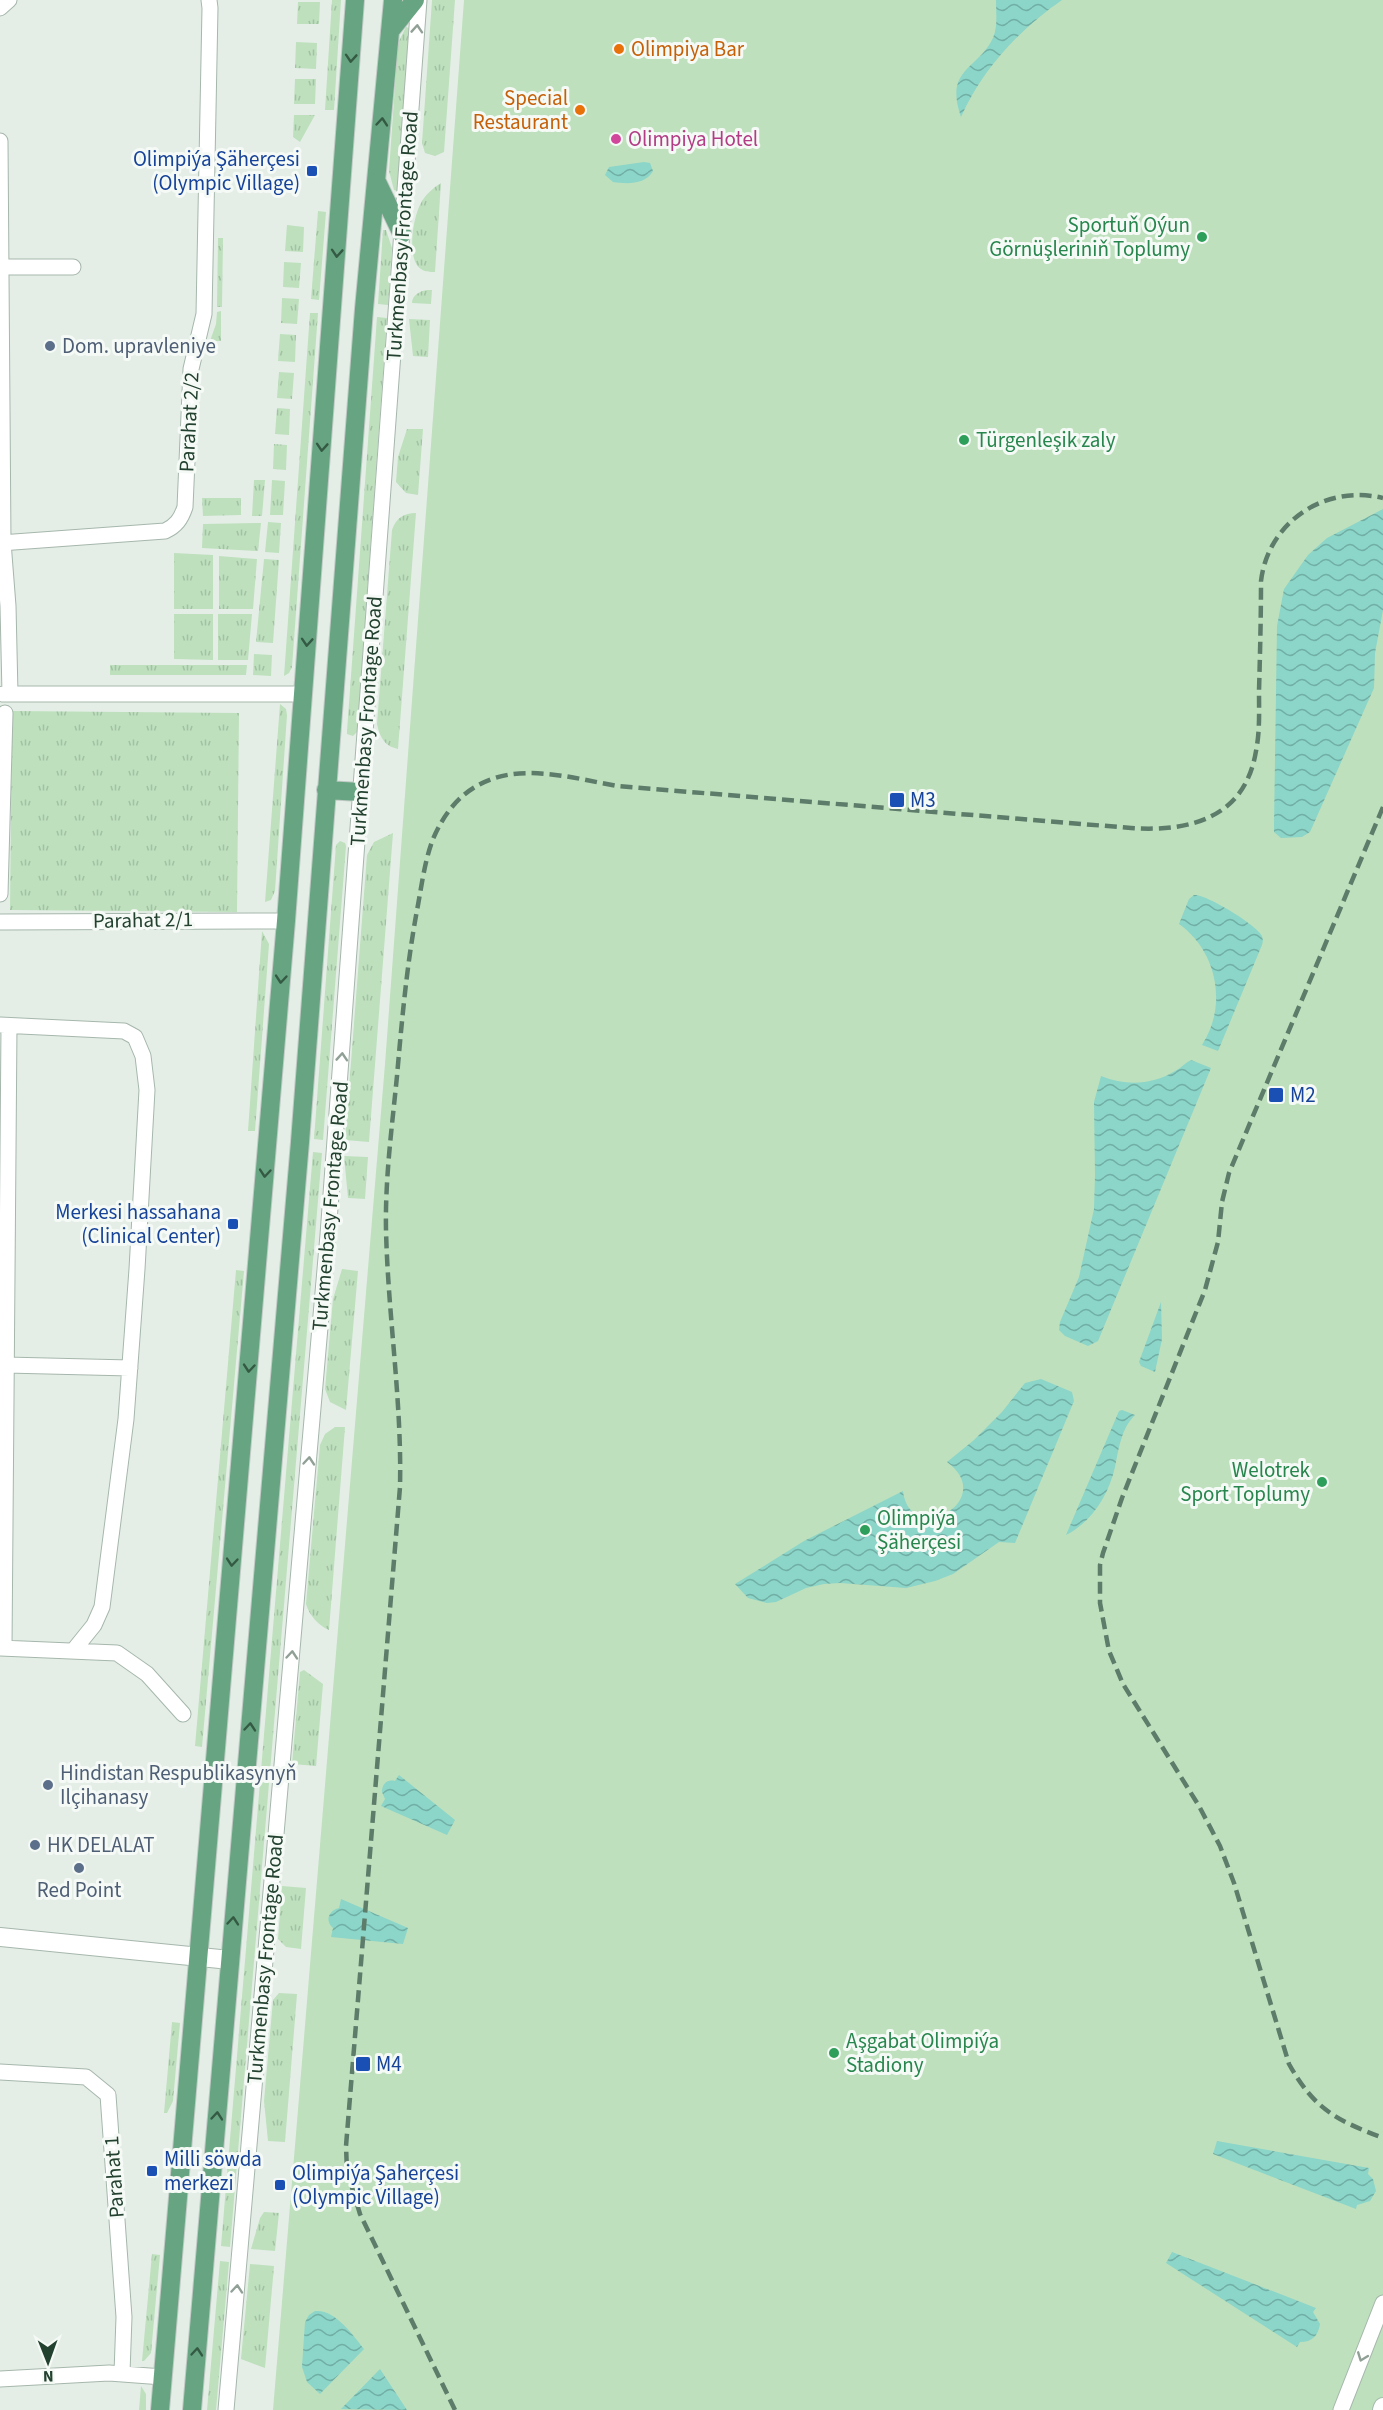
<svg xmlns="http://www.w3.org/2000/svg" width="1383" height="2410" font-family="'Source Sans 3',sans-serif">
	<defs>
		<pattern id="grass-tufts" width="24" height="20" patternUnits="userSpaceOnUse" patternTransform="scale(1.5)"><rect width="24" height="20" fill="#bee0bd"/><path d="M3 7l-1-3M5 7V3M7 7l1-3M15 17l-1-3M17 17v-4M19 17l1-3" fill="none" stroke="#a3c1a3"/></pattern>
		<pattern id="water-waves" width="16" height="10" patternUnits="userSpaceOnUse" patternTransform="scale(1.5)"><rect width="16" height="10" fill="#8bd5c9"/><path d="M0 5q4-4 8 0t8 0" fill="none" stroke="#71aea4"/></pattern>
	</defs>
	<rect width="100%" height="100%" fill="#e4eee7"/>
	<path fill="url(#grass-tufts)" d="M332 0H341L334 110H325Z
		M432 0H455L444 152 435 156 425 153 422 143Z
		M298 2H320L319 24H297Z
		M406 27 409 28 397 191 394 190 389 171 398 43Z
		M296 42 317 43 316 69 295 68Z
		M295 79H316L315 104H294Z
		M294 115H315L300 142 293 137Z
		M441 183 435 272C430 272 425 272 421 269 406 260 413 216 421 203 425 195 433 188 441 183Z
		M318 211 326 212 319 300 311 299Z
		M287 225 304 227 303 252 285 251Z
		M383 230H386L392 248 388 305 378 304Z
		M218 238H223L222 307H217Z
		M284 262 301 263 299 288 283 287Z
		M427 290H432L431 304 412 303C412 295 420 291 427 290Z
		M282 298 299 299 297 324 281 323Z
		M221 311V341H210L216 324 217 312Z
		M310 313H318L292 667 289 673 284 676Z
		M377 317 387 318 357 732 353 736 347 734V731Z
		M409 319 430 320 428 357 413 356Z
		M280 334 296 335 295 362 278 361Z
		M279 372 294 373 292 399 277 398Z
		M277 408 290 409 289 435 275 434Z
		M407 429H423L418 495 406 493 396 482 398 457Z
		M274 444 287 445 286 470 273 469Z
		M254 480H265L262 516H252Z
		M272 480 285 481 283 515H270Z
		M202 498H241V515L203 516Z
		M416 513 398 749C384 746 380 737 377 724L392 530C396 518 404 513 416 513Z
		M268 522 281 523 279 553 265 552Z
		M261 523 258 551 202 548 203 524Z
		M174 553 213 555V609H174Z
		M219 556 257 559 253 609H219Z
		M264 559 279 560 273 643 256 642Z
		M174 614H213V660L174 659Z
		M218 614H252L248 660H218Z
		M254 654 272 655 271 676 253 675Z
		M110 665H247L246 675H110Z
		M280 704 286 709 287 715 275 891 271 900 265 902Z
		M12 711 239 713 237 912 10 910Z
		M393 833 369 1142 345 1140 367 855 374 842Z
		M340 841 345 843 346 846 323 1140 314 1139 336 845Z
		M262 931 269 944 255 1131H248Z
		M313 1152 322 1153 230 2247 221 2246Z
		M344 1156 368 1157 365 1199 348 1198Z
		M342 1269 358 1271 346 1410 330 1402 325 1389 333 1299Z
		M236 1270 244 1271 202 1747 195 1746Z
		M335 1427H345L329 1630C319 1626 309 1615 306 1604L320 1445 325 1434Z
		M304 1670 323 1684 316 1766 292 1764 300 1672Z
		M282 1886 306 1888 301 1949 286 1947 278 1939Z
		M279 1993 297 1994 285 2142 268 2141 264 2101 273 2000Z
		M172 2022 180 2023 173 2101 167 2113H164Z
		M264 2212 279 2213 275 2251 251 2249 260 2218Z
		M152 2254 160 2255 151 2353 144 2361H142Z
		M220 2261 229 2262 216 2410H207Z
		M250 2264 274 2266 265 2368 241 2359Z
		M141 2386 146 2394V2410H139Z"/>
	<path fill="#bee0bd" d="M464 0H1383V2410H273L385 1064Z"/>
	<path fill="url(#water-waves)" d="M996 0H1062C1019 30 983 68 961 117 944 68 978 70 993 38 998 26 996 13 996 0Z
		M644 162 650 163 653 171C645 185 627 184 613 182L605 175 609 167Z
		M1383 509V610L1375 653 1374 688 1310 832 1302 837 1281 838 1274 832V826L1277 626 1284 589 1308 555 1327 538Z
		M1194 895C1206 894 1257 925 1262 936 1263 939 1263 942 1262 945L1218 1051 1202 1045C1228 1005 1217 951 1179 924L1189 899Z
		M1191 1060 1211 1068 1098 1341 1088 1346 1065 1336 1059 1330 1060 1322 1079 1277 1094 1209 1095 1175 1094 1102 1101 1076C1126 1086 1152 1085 1175 1071 1181 1068 1185 1063 1191 1060Z
		M1161 1302 1162 1339 1155 1372 1141 1366 1139 1362Z
		M1041 1379 1072 1392 1074 1401 1015 1543 999 1542 953 1574 935 1581 906 1588 840 1583 824 1584 806 1588 776 1602 767 1603 748 1598 735 1584 804 1541 903 1491C910 1549 999 1500 947 1462L974 1440 1002 1412 1025 1383Z
		M1122 1410 1135 1415C1121 1429 1119 1448 1115 1467 1109 1494 1092 1522 1066 1535L1119 1411Z
		M399 1775 455 1820 447 1835 381 1806 385 1799 382 1792C382 1784 387 1779 395 1781Z
		M341 1899 408 1928 403 1944 331 1937 333 1928C325 1921 328 1911 339 1908Z
		M1217 2141 1369 2168 1368 2174 1373 2179 1376 2191 1370 2201 1357 2205 1356 2209 1213 2154Z
		M1172 2252 1316 2308 1313 2312 1320 2324C1318 2336 1312 2342 1300 2342L1297 2347 1166 2263Z
		M315 2311C335 2309 353 2335 364 2349L320 2394 307 2382 302 2367 305 2322 309 2315Z
		M380 2369 407 2410 341 2409Z"/>
	<g fill="none" stroke-linecap="round" stroke-linejoin="round">
		<g stroke="#a6b7ac" stroke-width="17">
			<path id="minor" d="M0 8 9 0
				M0 141 3 542 8 606 10 694
				M1 267H73
				M0 543 165 531C176 526 181 519 185 507L191 369 204 314 210 8 209 0
				M3 694H303
				M0 894 5 713
				M0 922 286 921
				M0 1025 124 1031 135 1037 143 1056 147 1090 137 1269 126 1419 102 1607 94 1625 73 1651
				M6 1365 130 1368
				M0 1648 117 1653 147 1674 183 1714
				M4 1648 9 1026
				M0 2072 86 2077 108 2095 124 2317 122 2373
				M0 2379 109 2373 163 2377
				M226 2410 328 1235 419 0
				M1341 2410 1383 2303"/>
		</g>
		<g stroke="#a6b7ac" stroke-width="20">
			<path id="tertiary" d="M0 1937 230 1960"/>
		</g>
		<g stroke="#a5bdae" stroke-width="20">
			<path id="secondary" d="M1382 2410 1383 2407"/>
		</g>
		<g stroke="#c1cac5" stroke-width="20">
			<path id="primary" d="M390 31 415 0
				M377 182 402 234
				M326 790 360 792
				M160 2410 286 921 355 0
				M192 2410 300 1142 364 309 393 0"/>
		</g>
		<use href="#minor" stroke="#fff" stroke-width="15"/>
		<use href="#tertiary" stroke="#fff" stroke-width="18"/>
		<use href="#secondary" stroke="#fff" stroke-width="18"/>
		<use href="#primary" stroke="#67a582" stroke-width="18"/>
		<path stroke="#5d7c6a" stroke-width="4.5" stroke-dasharray="12 6" stroke-linecap="butt" d="M1383 807 1229 1173 1222 1202 1218 1242 1205 1290 1122 1498 1103 1553 1100 1565V1603L1109 1651 1123 1684 1199 1806 1220 1846 1234 1883 1289 2064C1314 2109 1336 2120 1383 2138
			M455 2410 360 2214 347 2171 346 2146 400 1487C402 1401 388 1316 386 1230 385 1178 392 1127 397 1076 402 1019 407 962 418 905 422 883 425 860 433 839 442 818 455 799 475 787 517 761 572 778 617 786L1131 828C1190 832 1245 818 1256 751 1260 731 1259 711 1259 691 1260 655 1261 618 1261 581 1268 522 1325 484 1383 498"/>
	</g>
	<defs><path id="oneway-chevron" d="M-2-3.5L2.5 0L-2 3.5" fill="none" stroke-width="1.6" stroke-linecap="round" stroke-linejoin="round" transform="scale(1.5)"/></defs>
	<g stroke="#91a097">
		<use href="#oneway-chevron" transform="translate(417 29) rotate(-86)"/>
		<use href="#oneway-chevron" transform="translate(342 1057) rotate(-86)"/>
		<use href="#oneway-chevron" transform="translate(309 1461) rotate(-85)"/>
		<use href="#oneway-chevron" transform="translate(292 1655) rotate(-85)"/>
		<use href="#oneway-chevron" transform="translate(237 2289) rotate(-85)"/>
		<use href="#oneway-chevron" transform="translate(1362 2357) rotate(111)"/>
	</g>
	<g stroke="#345a44">
		<use href="#oneway-chevron" transform="translate(351 58) rotate(94)"/>
		<use href="#oneway-chevron" transform="translate(382 122) rotate(-85)"/>
		<use href="#oneway-chevron" transform="translate(337 253) rotate(94)"/>
		<use href="#oneway-chevron" transform="translate(322 447) rotate(94)"/>
		<use href="#oneway-chevron" transform="translate(307 642) rotate(94)"/>
		<use href="#oneway-chevron" transform="translate(281 979) rotate(95)"/>
		<use href="#oneway-chevron" transform="translate(265 1173) rotate(95)"/>
		<use href="#oneway-chevron" transform="translate(249 1368) rotate(95)"/>
		<use href="#oneway-chevron" transform="translate(232 1562) rotate(95)"/>
		<use href="#oneway-chevron" transform="translate(250 1727) rotate(-85)"/>
		<use href="#oneway-chevron" transform="translate(233 1921) rotate(-85)"/>
		<use href="#oneway-chevron" transform="translate(217 2116) rotate(-85)"/>
		<use href="#oneway-chevron" transform="translate(197 2352) rotate(-85)"/>
	</g>
	<g fill="#e8710a" stroke="#f5faf6" stroke-width="2">
		<circle cx="619" cy="49" r="6"/>
		<circle cx="580" cy="110" r="6"/>
	</g>
	<circle fill="#d1479c" stroke="#f5faf6" stroke-width="2" cx="616" cy="139" r="6"/>
	<g fill="#1a4fb4" stroke="#f5faf6" stroke-width="2">
		<rect x="306" y="165" width="12" height="12" rx="3"/>
		<rect x="889" y="792" width="16" height="16" rx="3"/>
		<rect x="1268" y="1087" width="16" height="16" rx="3"/>
		<rect x="227" y="1218" width="12" height="12" rx="3"/>
		<rect x="355" y="2056" width="16" height="16" rx="3"/>
		<rect x="146" y="2165" width="12" height="12" rx="3"/>
		<rect x="274" y="2179" width="12" height="12" rx="3"/>
	</g>
	<g fill="#2e9e5b" stroke="#f5faf6" stroke-width="2">
		<circle cx="1202" cy="237" r="6"/>
		<circle cx="964" cy="440" r="6"/>
		<circle cx="1322" cy="1482" r="6"/>
		<circle cx="865" cy="1530" r="6"/>
		<circle cx="834" cy="2053" r="6"/>
	</g>
	<g fill="#5c6f8a" stroke="#f5faf6" stroke-width="2">
		<circle cx="50" cy="346" r="6"/>
		<circle cx="48" cy="1785" r="6"/>
		<circle cx="35" cy="1845" r="6"/>
		<circle cx="79" cy="1868" r="6"/>
	</g>
	<g text-anchor="middle" stroke-width="6" stroke-linejoin="round" paint-order="stroke">
		<g font-size="21" fill="#c56008" stroke="#f5faf6" text-anchor="start">
			<text x="631" y="56">Olimpiya Bar</text>
			<text x="568" y="105" text-anchor="end">Special<tspan x="568" dy="24">Restaurant</tspan></text>
		</g>
		<g font-size="21" fill="#b23c85" stroke="#f5faf6" text-anchor="start">
			<text x="628" y="146">Olimpiya Hotel</text>
		</g>
		<g font-size="21" fill="#164399" stroke="#f5faf6" text-anchor="start">
			<text x="300" y="166" text-anchor="end">Olimpiýa Şäherçesi<tspan x="300" dy="24">(Olympic Village)</tspan></text>
			<text x="910" y="807">M3</text>
			<text x="1290" y="1102">M2</text>
			<text x="221" y="1219" text-anchor="end">Merkesi hassahana<tspan x="221" dy="24">(Clinical Center)</tspan></text>
			<text x="376" y="2071">M4</text>
			<text x="164" y="2166">Milli söwda<tspan x="164" dy="24">merkezi</tspan></text>
			<text x="292" y="2180">Olimpiýa Şaherçesi<tspan x="292" dy="24">(Olympic Village)</tspan></text>
		</g>
		<g font-size="21" fill="#27864d" stroke="#f5faf6" text-anchor="start">
			<text x="1190" y="232" text-anchor="end">Sportuň Oýun<tspan x="1190" dy="24">Görnüşleriniň Toplumy</tspan></text>
			<text x="976" y="447">Türgenleşik zaly</text>
			<text x="1310" y="1477" text-anchor="end">Welotrek<tspan x="1310" dy="24">Sport Toplumy</tspan></text>
			<text x="877" y="1525">Olimpiýa<tspan x="877" dy="24">Şäherçesi</tspan></text>
			<text x="846" y="2048">Aşgabat Olimpiýa<tspan x="846" dy="24">Stadiony</tspan></text>
		</g>
		<g font-size="21" fill="#23412f" stroke="#f5faf6">
			<text transform="translate(402 236) rotate(-86)" y="7">Turkmenbasy Frontage Road</text>
			<text transform="translate(189 422) rotate(-87)" y="7">Parahat 2/2</text>
			<text transform="translate(366 721) rotate(-86)" y="7">Turkmenbasy Frontage Road</text>
			<text transform="translate(143 920) rotate(-1)" y="7">Parahat 2/1</text>
			<text transform="translate(330 1206) rotate(-85)" y="7">Turkmenbasy Frontage Road</text>
			<text transform="translate(265 1959) rotate(-85)" y="7">Turkmenbasy Frontage Road</text>
			<text transform="translate(114 2177) rotate(-94)" y="7">Parahat 1</text>
		</g>
		<g font-size="21" fill="#4e5e75" stroke="#f5faf6" text-anchor="start">
			<text x="62" y="353">Dom. upravleniye</text>
			<text x="60" y="1780">Hindistan Respublikasynyň<tspan x="60" dy="24">Ilçihanasy</tspan></text>
			<text x="47" y="1852">HK DELALAT</text>
			<text x="79" y="1897" text-anchor="middle">Red Point</text>
		</g>
	</g>
	<g transform="translate(48 2362) rotate(179)" stroke="#f5faf6" stroke-width="4.5" paint-order="stroke">
	<path d="M0-4.5L10 22L0 15L-10 22Z" fill="#23412f"/>
	<text y="-9" font-size="16" font-weight="bold" text-anchor="middle" fill="#23412f">N</text>
	</g>
</svg>
